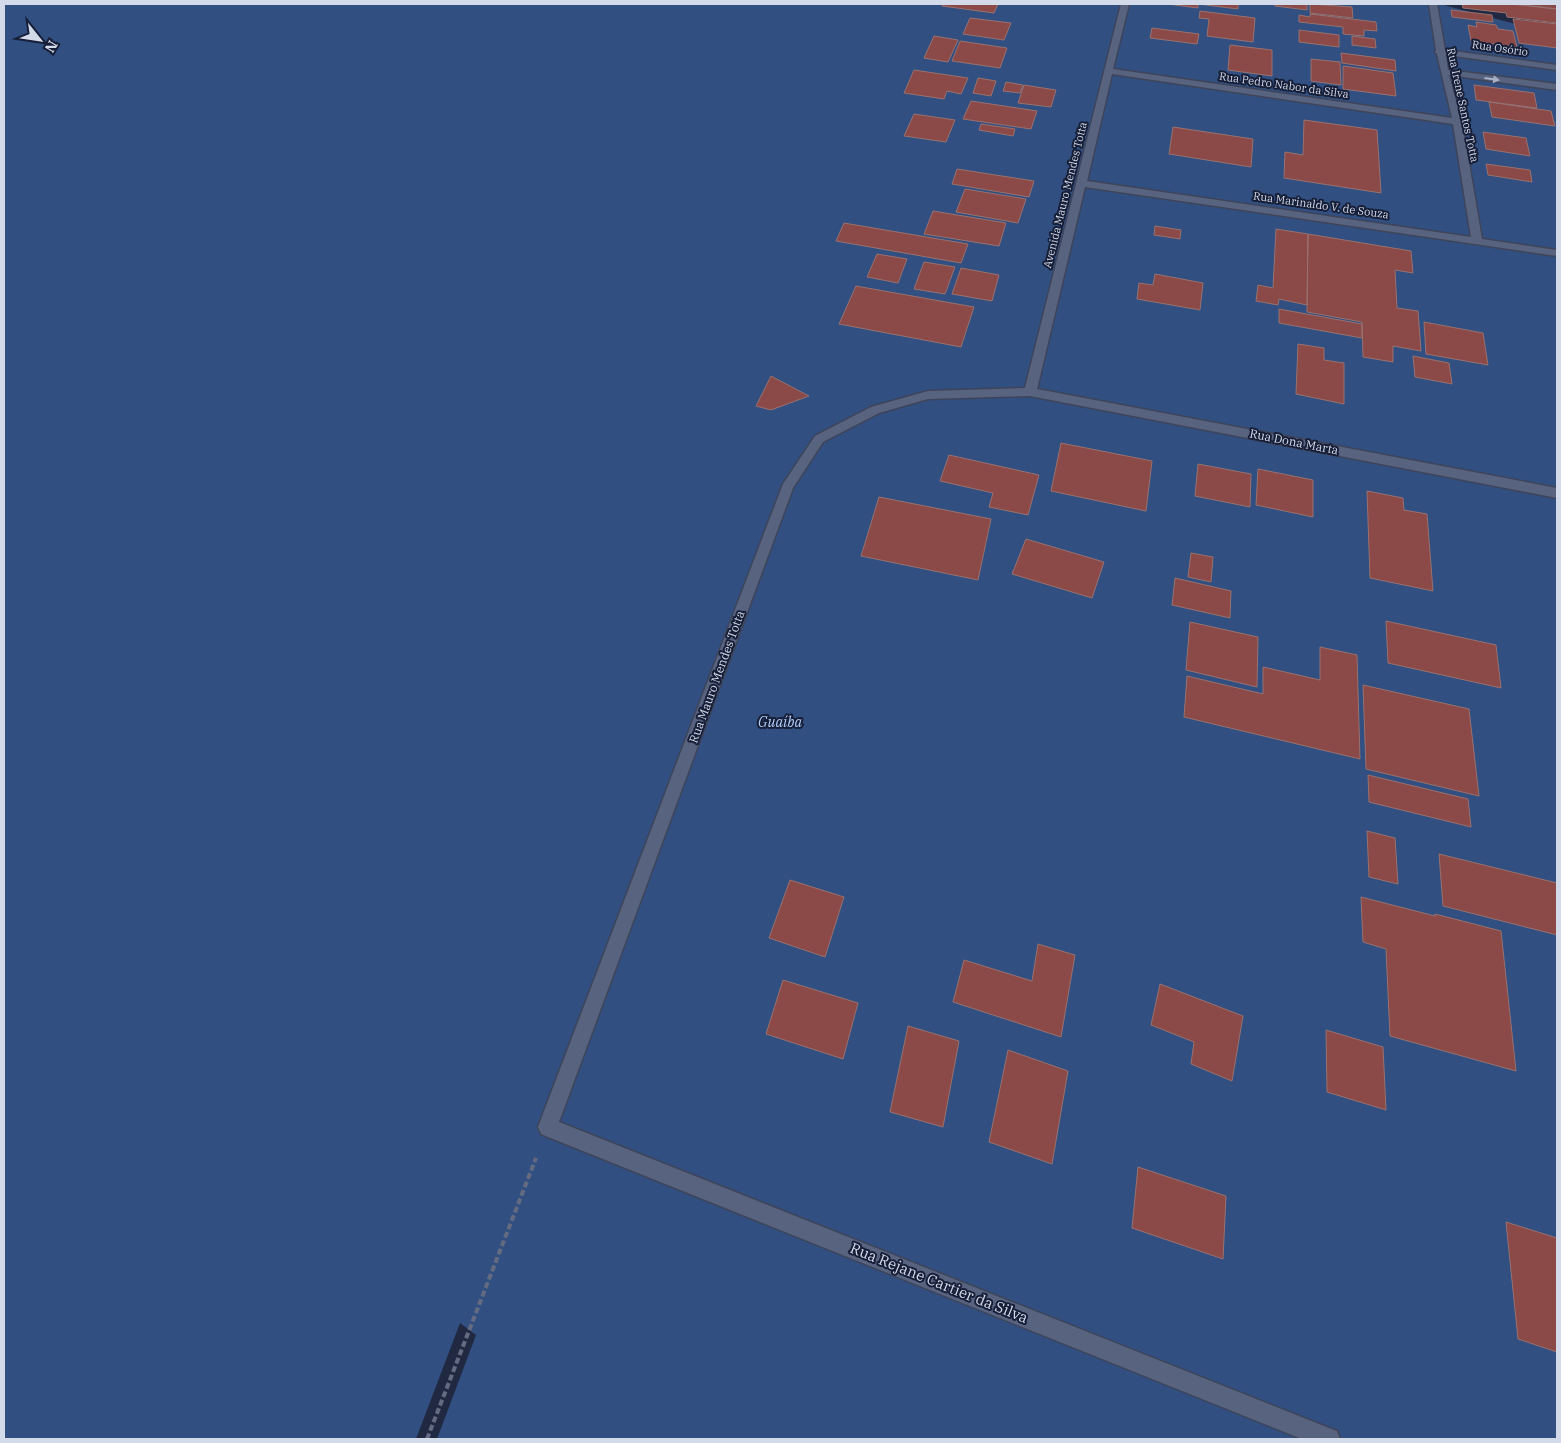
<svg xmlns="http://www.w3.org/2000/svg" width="1561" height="1443" font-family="'IBM Plex Serif',serif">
	<rect width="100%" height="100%" fill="#212942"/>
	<path fill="#314f80" d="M4 4H1440L1557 35V1439H4Z"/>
	<path fill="#212942" d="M460 1323 476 1335 437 1439H416Z"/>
	<path fill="#8b4948" stroke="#987270" d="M943 4H998L994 13 942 6Z
		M1167 4H1238V9L1198 4V8Z
		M1275 4H1307V10L1275 6Z
		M1310 4 1352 7 1353 18 1310 13Z
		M1462 4H1510L1557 9V23L1507 17 1506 13 1463 8Z
		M1515 4H1557V9Z
		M1451 10 1492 15 1493 22 1452 17Z
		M1200 11 1255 18 1253 42 1207 36 1209 19 1199 18Z
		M1310 14 1376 22 1377 31 1364 30V36L1343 34V27L1299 22V15L1310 17Z
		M970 18 1011 23 1004 40 963 34Z
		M1513 19 1557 24V48L1519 43Z
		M1476 22 1496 25 1498 29 1513 31 1517 47 1471 41 1468 25 1477 27Z
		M1152 28 1199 34 1197 44 1150 38Z
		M1299 30 1339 35V47L1299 42Z
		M934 36 958 40 948 62 924 58Z
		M1352 36 1375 39 1376 48 1352 45Z
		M960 41 1007 48 1000 68 952 61Z
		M1230 45 1272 50V76L1228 70Z
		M1341 53 1395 60 1396 71 1342 63Z
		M1311 59 1340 62 1341 85 1311 81Z
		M1343 66 1393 73 1396 96 1343 89Z
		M914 70 968 78 961 94 947 91 944 99 904 93Z
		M978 78 996 81 991 96 973 93Z
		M1006 82 1023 85 1020 93 1003 91Z
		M1024 85 1056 90 1051 107 1018 103Z
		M1474 85 1534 93 1537 108 1476 100Z
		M971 101 1037 111 1031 129 963 119Z
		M1489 102 1551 111 1555 126 1492 117Z
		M914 114 955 120 946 142 904 136Z
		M1304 120 1377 130 1381 193 1284 178 1285 152 1303 155Z
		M981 124 1015 129 1013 136 979 130Z
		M1173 127 1253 139 1251 167 1169 154Z
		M1483 132 1526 138 1530 156 1486 149Z
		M1486 164 1530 170 1532 182 1488 175Z
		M957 169 1034 181 1029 197 952 184Z
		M965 189 1026 199 1018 223 956 212Z
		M933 211 1006 223 999 246 924 234Z
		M844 223 968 244 961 263 836 241Z
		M1155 226 1181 230 1180 239 1154 235Z
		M1276 229 1308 234 1307 305 1279 299 1278 305 1256 301 1258 285 1273 288Z
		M1308 234 1411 251 1413 273 1395 270 1397 308 1418 311 1421 351 1393 346V362L1363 357 1362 322 1307 312Z
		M877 254 907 259 898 283 867 277Z
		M924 262 955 267 945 294 914 289Z
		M961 268 999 275 992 301 952 294Z
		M1155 274 1203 283 1200 310 1137 299 1139 283 1153 285Z
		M856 286 974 307 961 347 839 324Z
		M1279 309 1362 324V338L1279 323Z
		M1424 322 1483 333 1488 365 1426 354Z
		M1298 344 1324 348V360L1344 363V404L1296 394Z
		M1413 356 1449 363 1452 384 1415 377Z
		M771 376 809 396 771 410 756 406Z
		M1061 443 1152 461 1146 511 1051 491Z
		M949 455 1039 475 1028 515 989 507 993 493 940 481Z
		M1198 464 1251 474 1250 507 1195 496Z
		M1258 469 1313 480V517L1256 505Z
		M1367 491 1403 498 1404 510 1427 514 1433 591 1370 578Z
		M879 497 991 519 978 580 861 556Z
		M1026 539 1104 562 1092 598 1012 574Z
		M1191 553 1213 557 1211 582 1188 577Z
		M1175 578 1231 591 1230 618 1172 605Z
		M1386 621 1496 645 1501 688 1388 663Z
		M1190 622 1258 637 1257 687 1186 670Z
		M1320 647 1357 655 1360 759 1184 717 1187 676 1263 694V667L1320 680Z
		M1363 685 1469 709 1479 796 1366 769Z
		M1368 775 1468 799 1471 827 1369 802Z
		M1367 831 1395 838 1398 884 1369 877Z
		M1439 854 1557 883V935L1443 906Z
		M790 880 844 897 825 957 769 938Z
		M1361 897 1435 916V914L1501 931 1516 1071 1390 1036 1386 949 1363 942Z
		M1038 944 1075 955 1061 1037 953 1002 964 960 1032 981Z
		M783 980 858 1003 843 1059 766 1034Z
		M1160 984 1243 1016 1232 1081 1191 1064 1194 1042 1151 1025Z
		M908 1026 959 1041 943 1127 890 1112Z
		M1326 1030 1383 1047 1386 1110 1327 1092Z
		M1008 1050 1068 1071 1052 1164 989 1142Z
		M1138 1167 1226 1196 1223 1259 1132 1228Z
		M1506 1222 1557 1238V1352L1518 1339Z"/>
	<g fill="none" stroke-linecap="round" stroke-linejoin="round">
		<g stroke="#3e455a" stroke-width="3">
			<path id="street" d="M1121 4H1129L1113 69 1452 118 1437 54 1435 52 1436 50 1429 4H1437L1445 50 1557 65V70L1446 55 1448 70 1557 84V90L1449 75 1462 122 1482 239 1557 250V256L1085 187 1037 389 1557 488V498L1030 396 928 399 879 413 823 442 793 488 559 1122 1329 1428 1337 1431 1340 1439H1302L548 1137 541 1134 538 1127 783 484 815 436 871 407 928 391 1025 388ZM1112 74 1453 124 1471 237 1087 181Z"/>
		</g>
		<path stroke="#646b81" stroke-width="4" stroke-dasharray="6 3" stroke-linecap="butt" d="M427 1439 536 1158"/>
		<use href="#street" fill="#586380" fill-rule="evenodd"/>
	</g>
	<defs><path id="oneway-solid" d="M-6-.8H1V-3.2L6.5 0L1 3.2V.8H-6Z" transform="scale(1.25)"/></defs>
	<use fill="#a8b0c5" href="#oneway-solid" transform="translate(1492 79) rotate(8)"/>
	<g text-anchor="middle" stroke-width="4" stroke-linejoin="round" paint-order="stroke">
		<g font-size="11" fill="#d3daea" stroke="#171f38">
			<text transform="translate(1500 48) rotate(8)" y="4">Rua Osório</text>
			<text transform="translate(1284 85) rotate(8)" y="4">Rua Pedro Nabor da Silva</text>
			<text transform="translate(1463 105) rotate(78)" y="4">Rua Irene Santos Totta</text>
			<text transform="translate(1065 195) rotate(-76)" y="4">Avenida Mauro Mendes Totta</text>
			<text transform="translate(1321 205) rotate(8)" y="4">Rua Marinaldo V. de Souza</text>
		</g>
		<g font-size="12" fill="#d3daea" stroke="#171f38">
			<text transform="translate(1294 442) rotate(11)" y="4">Rua Dona Marta</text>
			<text transform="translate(717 677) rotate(-70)" y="4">Rua Mauro Mendes Totta</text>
		</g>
		<g font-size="14" font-style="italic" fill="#b2cffd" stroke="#171f38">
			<text x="780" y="727">Guaíba</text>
		</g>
		<g font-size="15" fill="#d3daea" stroke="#171f38">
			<text transform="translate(939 1283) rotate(22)" y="5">Rua Rejane Cartier da Silva</text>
		</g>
	</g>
	<rect width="1561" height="1443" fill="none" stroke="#d3daea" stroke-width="10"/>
	<g transform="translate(40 40) rotate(120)" stroke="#171f38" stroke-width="4" paint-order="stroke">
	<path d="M0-4L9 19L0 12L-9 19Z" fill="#d3daea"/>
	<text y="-8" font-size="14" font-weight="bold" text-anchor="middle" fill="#d3daea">N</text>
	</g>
</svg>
